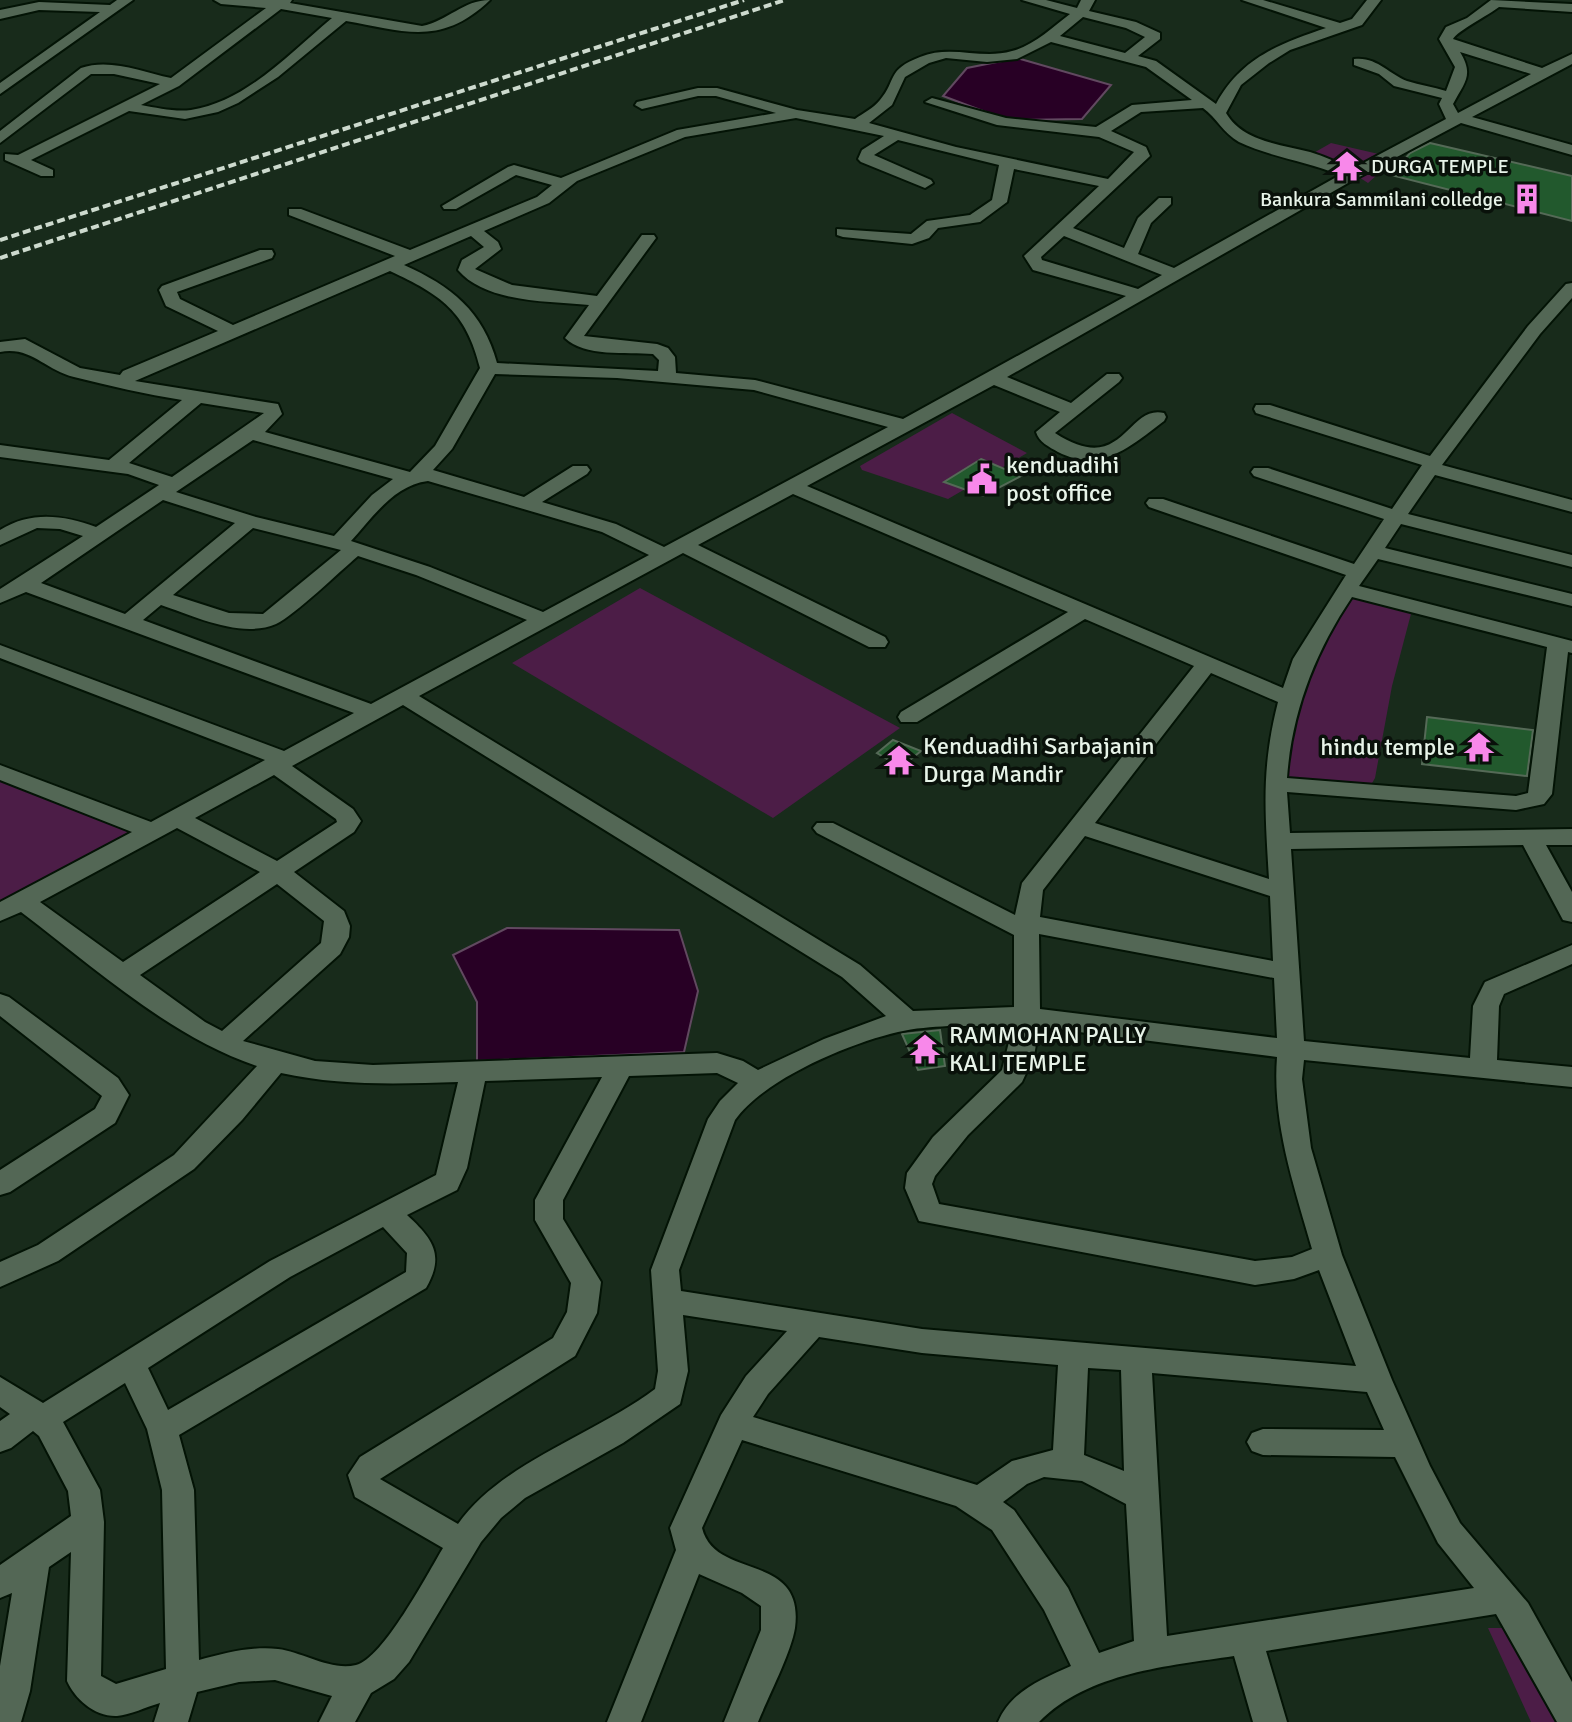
<svg xmlns="http://www.w3.org/2000/svg" width="1572" height="1722" font-family="Signika,sans-serif">
	<rect width="100%" height="100%" fill="#182b1b"/>
	<path fill="#4c1d47" d="M1331 143 1396 158 1368 183 1351 172 1310 155Z
		M952 413 1027 453 948 499 862 470 860 466Z
		M640 588 900 728 773 818 512 663Z
		M1352 593 1412 610 1392 686 1375 778 1371 785 1283 780 1298 702 1327 635Z
		M0 778 155 836 0 920Z
		M1488 1628H1514L1556 1722H1531Z"/>
	<path fill="#280025" stroke="#614960" stroke-width="2" d="M1017 58 1111 85 1082 119 1007 120 943 96 967 68Z
		M507 928 679 930 698 991 684 1052 477 1061V1002L453 955Z"/>
	<path fill="#22592d" stroke="#556a57" stroke-width="2" d="M1430 143 1572 176V221L1391 175 1410 153Z
		M981 459 1021 476 983 496 944 482Z
		M1427 717 1533 730 1527 776 1422 764Z
		M893 740 921 751 901 767 877 753Z
		M940 1030 945 1066 918 1070 902 1034Z"/>
	<g fill="none" stroke-linecap="round" stroke-linejoin="round">
		<g stroke="#031305" stroke-width="4">
			<path id="street" d="M117 0H133L0 94V83L100 12 39 10 0 19V10L39 2 110 5Z
				M214 0H292L290 3 422 26C448 21 463 0 490 0 441 47 404 31 346 21L278 77 238 103 218 112 185 119 129 111 31 160 53 170V176H41L5 160V154L18 155 160 84 114 74H91L0 143V131L81 68C110 58 142 72 171 78L266 8 221 4ZM281 9 332 18C291 52 246 102 191 110 175 112 158 108 141 105L179 86Z
				M1022 0H1046L1077 8 1081 0H1095L1089 11 1136 22 1160 33V39L1138 56 1156 61 1216 104C1241 58 1279 44 1326 28L1242 0H1263L1340 23 1352 19 1367 0H1381L1362 25 1290 50 1269 63 1241 85 1226 113C1243 142 1281 144 1310 152 1324 156 1338 163 1352 169L1446 119 1439 104 1442 98 1394 86 1379 74 1354 65V59C1376 56 1389 74 1407 81 1420 85 1433 87 1446 91L1455 67 1439 39 1446 27 1467 18 1491 0 1572 4V12L1499 7C1489 15 1457 31 1453 39L1542 68 1572 54V64L1472 117 1572 145V155L1461 123 1348 183 1007 377 1071 403 1107 374H1119L1122 378 1119 382 1055 433C1124 478 1126 404 1164 413L1166 417 1164 421C1131 446 1101 474 1058 452 1049 447 1039 442 1036 432L1060 412 994 385 807 486 1283 688 1293 659 1346 575 1149 507 1146 503 1149 499H1163L1354 564 1384 519 1254 476 1251 472 1254 468H1268L1392 509 1422 465 1256 413 1254 409 1256 405H1270L1430 456 1528 326 1566 284 1572 283V298L1540 334 1442 465 1572 500V512L1435 475 1408 514 1572 555V567L1401 524 1385 548 1572 594V606L1378 559 1359 586 1572 641V653L1568 652 1552 794 1544 804 1516 810 1287 792 1290 833 1572 829V845H1546L1572 892V922L1563 920 1523 845 1291 849 1304 1041 1470 1058 1473 1006 1485 982 1572 945V964L1504 994 1499 1006 1497 1060 1572 1067V1087L1304 1060 1302 1079 1311 1148 1342 1255 1392 1380 1430 1466 1460 1523 1528 1603 1572 1682V1722H1557L1496 1614 1266 1651 1287 1722H1253L1234 1656C1169 1666 1088 1672 1039 1722H998C1011 1691 1042 1679 1071 1666L1044 1610 992 1530 956 1506 742 1440 702 1528C715 1581 805 1551 795 1628 791 1653 768 1697 758 1722H724L761 1630V1606L742 1593 699 1574 641 1722H607L676 1550 670 1528 721 1415 746 1376 787 1331 683 1315 688 1371 680 1404 623 1443 525 1498 501 1518 481 1542 409 1662 394 1679 371 1693 355 1722H319L332 1696 275 1680 239 1682 197 1692 188 1722H154L160 1703C146 1707 130 1715 117 1716 95 1717 75 1699 67 1681L71 1552 49 1567 30 1691 21 1722H0V1666L12 1593 0 1598V1565L71 1516 68 1491 39 1436 33 1431 11 1448 0 1452V1421L10 1414 0 1407V1377L43 1403 270 1261 436 1175 458 1082C398 1084 340 1086 281 1073L242 1120 194 1169 58 1261 0 1287V1262L38 1245 174 1155 257 1066C170 1037 94 967 21 912L0 921V902L132 832 0 780V765L151 822 265 760 0 658V645L284 751 354 713 26 592 0 603V589L83 536 60 529 37 528 0 545V530C31 511 63 515 96 527L159 485 128 474 0 457V445L109 460 182 400C145 394 110 386 74 377 45 370 31 346 0 352V342L25 339 80 368 120 375 123 371 218 331 166 306 159 290 162 286 260 250H272L274 254 272 258 177 292 180 299 233 325 395 256 289 215V209H301L410 250 537 197 552 185 516 175 456 209H444L442 206 508 167 514 165 561 178 677 130 776 113 716 96H698L642 109 635 105 637 102 698 88H717L797 110 855 119C863 113 874 108 880 100 897 80 886 70 920 57 951 44 981 60 1012 51 1033 46 1053 27 1070 14ZM1083 17 1126 28 1145 37 1125 53 1060 36ZM1051 42 1146 67 1192 100 1132 105 1096 127 1006 118 932 98 925 102 997 125 1099 137 1134 152 1108 179 956 147 869 123 892 105 905 77 929 63 946 58 987 62 1017 59ZM1460 52 1531 74 1458 113 1453 104C1465 82 1474 75 1460 52ZM1203 108C1217 118 1223 133 1239 142 1270 157 1307 161 1340 175L1174 268 1138 254 1151 223 1171 204V198H1159L1138 218 1124 248 1073 228 1150 156 1146 147 1111 131 1141 112ZM796 118 884 136 862 150 858 159 861 162 925 188 933 183 931 180 874 155 898 140 999 165 992 200 970 215 927 221 911 234 837 229V235L843 237 912 244 929 238 938 228 980 222 1007 202 1014 169 1099 186 1024 256 1033 270 1126 296 903 419 755 380 676 373 675 357 668 348 657 344 584 336 656 238 654 235H642L597 296 512 285 475 269 501 249 498 242 484 231 549 203 577 181 685 137ZM471 236 484 247 462 260 458 270C486 303 549 301 589 305L565 338C584 357 627 352 653 354L659 360 658 371 497 363C483 311 451 286 404 265ZM1064 236 1162 275 1138 289 1042 260 1041 257ZM390 271C441 295 466 311 480 368L435 446 410 472 265 432 282 414 278 404 135 381ZM495 374 617 378 754 390 888 427 664 547 616 524 542 502 587 474 590 470 587 466H573L524 497 433 470 452 449ZM201 403 264 413 172 477 129 463ZM253 440 393 479 372 495 334 536 256 517 176 492ZM428 481 602 532 649 555 543 612 430 567 351 541C373 517 394 485 428 481ZM793 494 1068 612 901 712 898 717 901 722H917L1085 619 1194 666 1022 883 1015 915 833 823H817L813 828 817 833 1014 935V1007L913 1011 860 965 419 696 683 553 869 647H885L888 642 885 637 698 545ZM163 500 235 523 125 614 41 583ZM253 528 341 550 263 614 229 613 173 595ZM358 556 416 575 527 620 371 704 143 620 161 605C194 616 241 639 276 624 295 615 339 572 358 556ZM1352 597 1547 647 1528 793 1516 796 1287 778C1292 711 1315 652 1352 597ZM1211 673 1278 702C1261 769 1265 811 1269 879L1095 823ZM403 705 842 977 886 1016 824 1039 758 1070 743 1061 717 1053 373 1065 315 1061 243 1041 340 954 349 937 350 926 344 911 294 872 354 832 361 821 353 809 292 766ZM274 775 336 819 337 822 277 861 195 818ZM177 828 260 872 123 962 40 902ZM1085 836 1270 896 1273 961 1040 917 1043 890ZM277 884 324 921 321 943 222 1031 205 1022 140 975ZM1039 934 1274 978 1277 1038 1040 1009ZM948 1026H1013L1002 1070 933 1137 907 1173 905 1188 919 1221 1255 1285 1294 1279 1319 1270 1356 1366 922 1329 681 1291 679 1270 735 1120C764 1079 850 1043 898 1032 915 1028 932 1027 948 1026ZM1039 1027 1277 1057C1272 1123 1294 1186 1312 1249L1292 1257 1255 1261 939 1204 932 1184 935 1176 968 1135 1022 1082 1034 1056ZM717 1073 738 1083 720 1101 708 1119 651 1270 658 1371 655 1389C594 1435 502 1462 458 1524L380 1479 575 1356 597 1313 601 1282 563 1219V1200L629 1076ZM602 1077 535 1200V1220L571 1283 567 1312 553 1338 360 1457 348 1475 355 1497 443 1548C428 1573 383 1659 356 1665 330 1671 303 1652 278 1649 252 1646 225 1653 199 1660L194 1490 179 1435 426 1288C445 1255 433 1239 407 1215L457 1190 467 1168 485 1081ZM383 1227 407 1253 406 1272 168 1410 148 1368 290 1277ZM819 1337 922 1353 1058 1365 1053 1450 1012 1461 977 1485 753 1417 768 1394ZM1088 1368 1121 1370 1124 1471 1084 1455ZM1152 1373 1367 1392 1384 1430 1263 1429 1252 1433 1247 1442 1252 1451 1263 1455 1395 1457 1438 1543 1474 1588 1167 1636ZM125 1383 147 1429 162 1490 166 1669 116 1684 101 1676 104 1522 100 1490 63 1422ZM1044 1477 1082 1481 1126 1504 1134 1641 1099 1653 1068 1588 1014 1510 1003 1502 1027 1484Z
				M0 994 9 997 118 1078 129 1095 115 1123 10 1192 0 1195V1170L95 1109 102 1096 0 1016Z"/>
		</g>
		<use href="#street" fill="#536755" fill-rule="evenodd"/>
		<path stroke="#cddace" stroke-width="4" stroke-dasharray="8 4" stroke-linecap="butt" d="M0 240 744 0
			M0 258 785 0"/>
	</g>
	<defs>
		<g id="temple-bare" transform="scale(2.4)"><path d="M0-6L5-2H3V0L6.5 2.5H4V6H1.5V3h-3V6H-4V2.5H-6.5L-3 0V-2H-5Z" fill="#f888ea" stroke="#09110a" stroke-width="2.5" paint-order="stroke"/></g>
		<g id="building-bare" transform="scale(2.4)"><path d="M-4-6H4V6H1V3H-1V6H-4ZM-2.5-4.3h1.7v1.8h-1.7ZM.8-4.3h1.7v1.8H.8ZM-2.5-1h1.7V.8h-1.7ZM.8-1h1.7V.8H.8Z" fill="#f888ea" stroke="#09110a" stroke-width="2.5" paint-order="stroke"/></g>
		<g id="civic-bare" transform="scale(2.4)"><path d="M-.6-6.5H3V-4.5H.6V-3L4-1V1h2V6H-6V1h2V-1L-.6-3ZM-1.2 2.5V6h2.4V2.5Z" fill="#f888ea" stroke="#09110a" stroke-width="2.5" paint-order="stroke"/></g>
	</defs>
	<g fill-rule="evenodd">
		<use href="#temple-bare" x="1347" y="166"/>
		<use href="#building-bare" x="1527" y="199"/>
		<use href="#civic-bare" x="982" y="479"/>
		<use href="#temple-bare" x="1479" y="747"/>
		<use href="#temple-bare" x="899" y="760"/>
		<use href="#temple-bare" x="925" y="1049"/>
	</g>
	<g text-anchor="middle" stroke-width="7" stroke-linejoin="round" paint-order="stroke">
		<g font-size="20" fill="#e7f3e8" stroke="#09110a" text-anchor="start">
			<text x="1371" y="173">DURGA TEMPLE</text>
			<text x="1503" y="206" text-anchor="end">Bankura Sammilani colledge</text>
		</g>
		<g font-size="24" fill="#e7f3e8" stroke="#09110a" text-anchor="start">
			<text x="1006" y="473">kenduadihi<tspan x="1006" dy="28">post office</tspan></text>
			<text x="923" y="754">Kenduadihi Sarbajanin<tspan x="923" dy="28">Durga Mandir</tspan></text>
			<text x="1455" y="755" text-anchor="end">hindu temple</text>
			<text x="949" y="1043">RAMMOHAN PALLY<tspan x="949" dy="28">KALI TEMPLE</tspan></text>
		</g>
	</g>
</svg>
